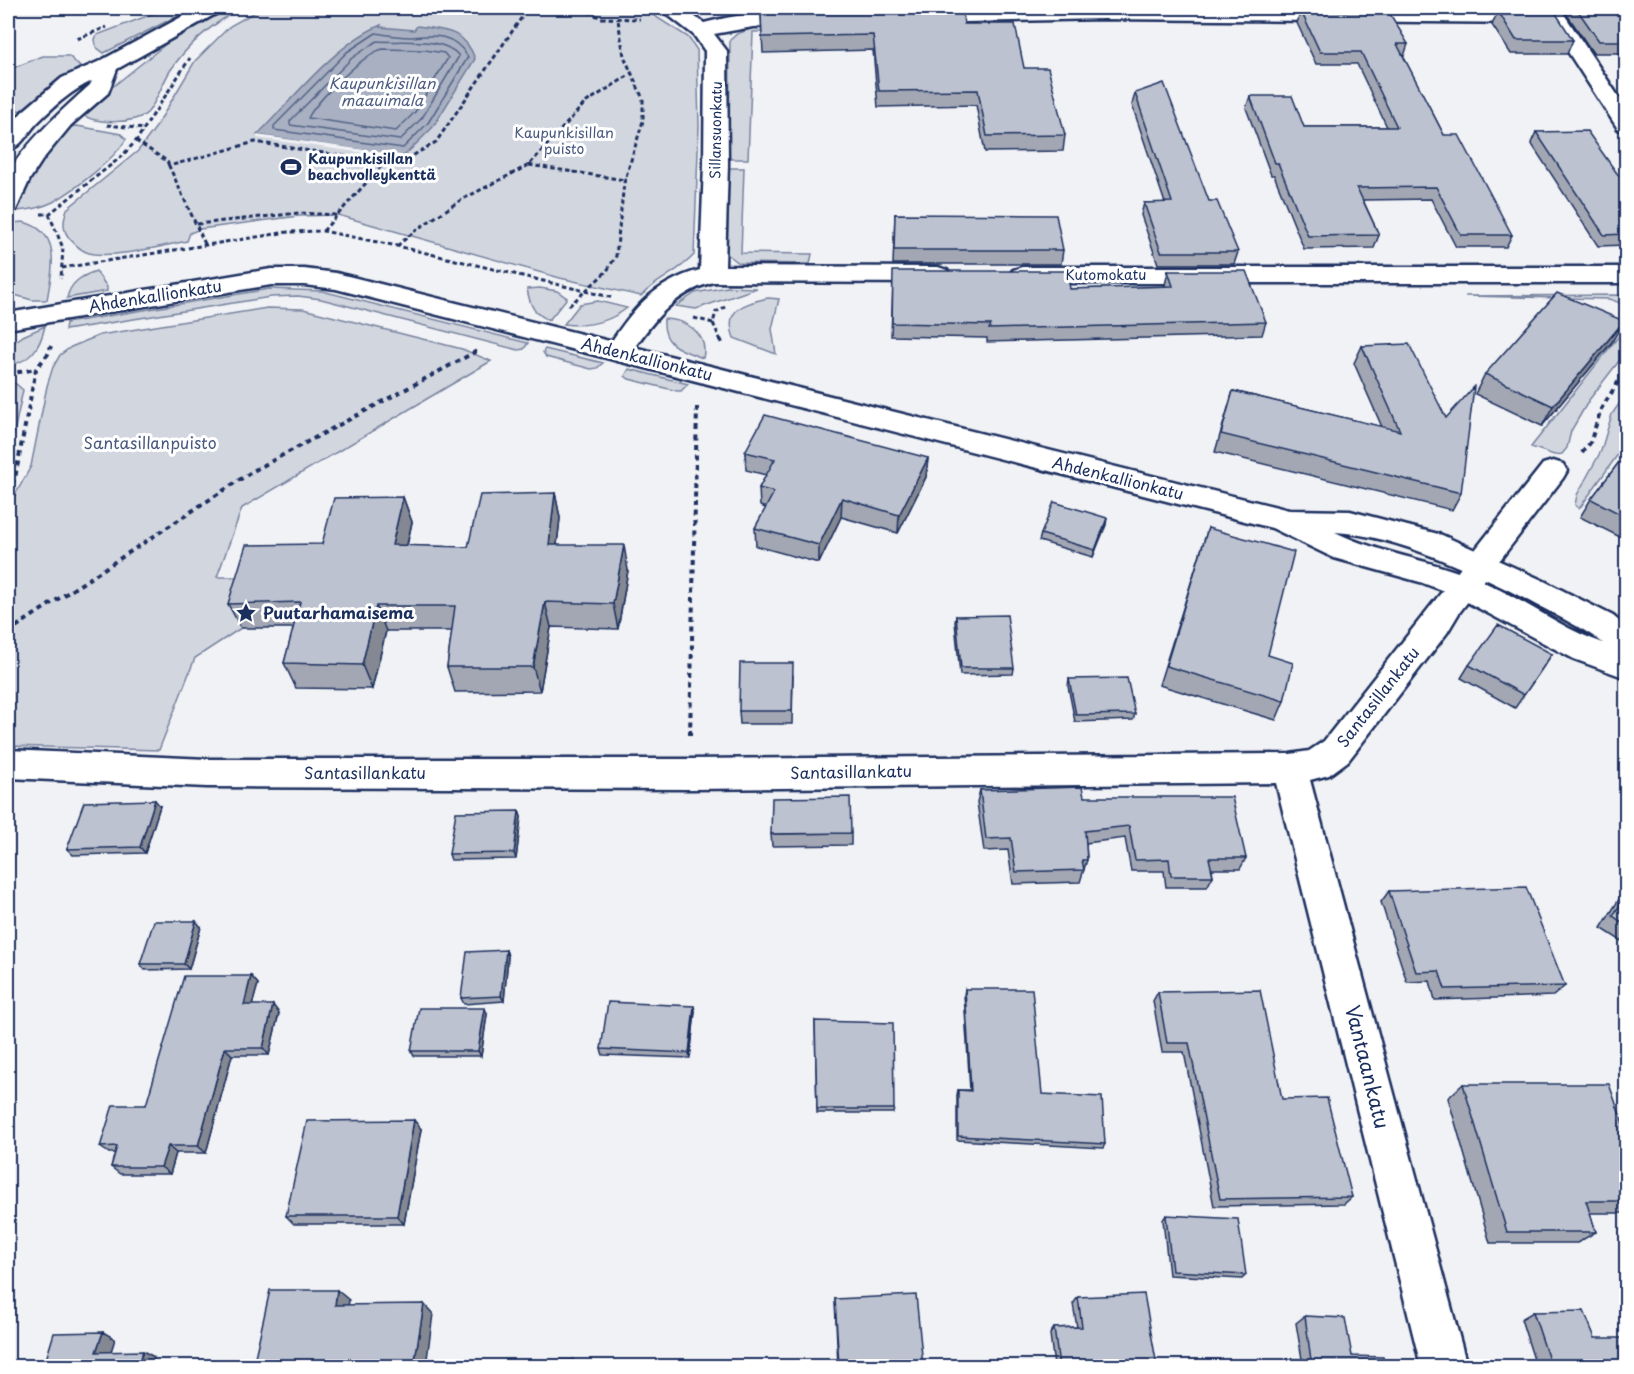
<svg xmlns="http://www.w3.org/2000/svg" width="1634" height="1374" font-family="'Playpen Sans',sans-serif">
	<rect width="100%" height="100%" fill="#f1f2f5"/>
	<filter id="ink" filterUnits="userSpaceOnUse"><feTurbulence type="fractalNoise" baseFrequency=".0167" numOctaves="2"/><feDisplacementMap in="SourceGraphic" scale="12" xChannelSelector="R" yChannelSelector="G"/><feConvolveMatrix kernelMatrix="1 2 1 2 8 2 1 2 1" color-interpolation-filters="sRGB"/></filter>
	<g filter="url(#ink)">
		<path fill="#d2d6df" stroke="#76829e" stroke-width="1.5" d="M168 8H193L104 53 96 47 95 39 97 35Z
			M230 8H242C213 23 188 44 170 71 162 84 157 101 148 112 137 124 93 125 82 114L100 97 167 43Z
			M262 8H642L688 37 697 50 699 125 694 255C679 272 657 279 641 296L560 278 338 215 299 216 200 229 190 233 187 241C162 246 113 259 89 253 81 251 76 245 70 239 62 230 63 221 67 209L138 151 156 127 195 61 230 26Z
			M758 26 820 31 753 32 748 159H729L730 40 737 34Z
			M43 56H69L80 67 43 93 25 111 8 109V70Z
			M77 126 121 134 126 139C115 159 73 191 53 202 41 208 29 210 17 211L32 175 68 127Z
			M729 168H744L741 253 812 254 810 264 739 263 727 254Z
			M23 222C63 232 52 269 47 300H32L15 295 8 284 13 223Z
			M96 271 107 287V291L67 298C70 283 81 276 96 271Z
			M727 287 757 288 696 309 676 306 695 293Z
			M540 288 557 291 567 298 549 320C533 313 530 305 527 289Z
			M269 289 322 291 528 343 524 349 518 350 321 299 298 296 271 297 65 330 66 323Z
			M1626 295V305L1609 299 1465 296Z
			M768 298 779 299 772 329 776 354 734 338C723 309 745 303 768 298Z
			M598 301 627 308C608 323 588 327 564 324L580 304Z
			M267 308 303 309 462 349 491 361 242 508 217 577H256L241 628 195 658 159 750 8 746V508L31 466 47 386 53 367 60 355 71 347 100 335Z
			M664 319C686 319 709 334 703 358 681 350 662 346 664 319Z
			M45 326C40 348 31 361 8 366L9 346 23 336Z
			M1626 327V352L1589 400 1571 431 1567 448 1562 454 1554 455 1531 447Z
			M545 349 603 363 597 368 591 369 546 357 543 352Z
			M629 369 688 384 681 391H677L629 379 625 376Z
			M8 382 16 384 23 390 8 461Z
			M1626 394V443L1579 509 1575 505 1577 495 1601 451 1612 414Z"/>
		<path fill="#a8b0c2" stroke="#707c9a" stroke-width="1.5" d="M381 25 380 27 414 30 417 26C443 30 465 29 475 59L433 127 404 156 257 135C293 99 335 44 381 25Z"/>
		<path fill="#f1f2f5" d="M257 135 402 155 399 158 257 138Z"/>
		<g fill="none" stroke-linecap="round" stroke-linejoin="round">
			<path stroke="#536386" stroke-width="1.5" d="M376 33C387 35 398 37 410 37 434 35 454 33 468 57L428 123 403 148 274 130V126L347 52Z
				M377 41C401 43 444 36 459 56L422 118 400 140 290 125V121L352 58Z
				M383 49 425 50 444 53 448 58 415 112 396 131 308 118C316 102 365 52 383 49Z"/>
			<g stroke="#1b2f5e" stroke-width="5">
				<path id="street" d="M659 8H682L704 23C734 15 782 7 813 15L816 19 813 23 806 25 753 27 714 34 727 51 728 164 725 266 938 267 947 270 951 275 947 280 938 283 713 282C671 294 651 324 627 358L618 361 609 358 605 352C630 312 652 283 700 270L704 164 705 51 694 35Z
					M1073 8 1542 11 1540 8H1560L1626 108V131L1618 129 1548 21 1541 23 1103 19 917 23 910 21 907 17 910 13 917 11Z
					M1022 267H1626V283H1022L1013 280 1009 275 1013 270Z
					M1553 461 1563 464 1567 471 1563 478 1459 613 1447 633 1348 761 1329 775 1310 780 1467 1366H1421L1276 783 690 789 207 787 8 778V750L207 759H690L1290 754 1309 751 1324 741 1543 464Z"/>
			</g>
			<g stroke="#1b2f5e" stroke-width="5">
				<path id="secondary" d="M198 8H222L219 12 117 69 108 93 71 125 43 159 30 179 16 210 8 212C8 202 6 190 8 179 11 155 71 102 90 85L92 81C72 90 54 106 38 122 28 132 22 147 8 150V129L22 112 62 78 100 61Z
					M271 269H304L336 273 1289 510 1350 511 1442 535 1542 580 1613 616 1626 627V678L1574 659 1452 594 1420 582 1334 558 1272 528 336 289 304 285H271L8 329V313ZM1335 532C1399 535 1486 578 1543 608 1563 619 1585 629 1603 643 1557 627 1517 594 1471 577 1427 559 1378 553 1335 532Z"/>
			</g>
			<path stroke="#1b2f5e" stroke-width="3" stroke-dasharray="4.5 3" stroke-linecap="butt" d="M581 8 601 18 640 19
				M77 39 107 27
				M107 125 145 129
				M136 141 167 161 169 166
				M529 165 625 180
				M41 214H49L121 157 136 141 190 58
				M49 214 63 248 61 279
				M197 224 299 213 338 215
				M323 231 384 163
				M205 244 169 166 255 142 392 164 400 163 436 142 522 17 525 8
				M397 246 416 230 461 200 529 165 585 103 631 74
				M62 268 288 232 323 231 397 246 614 298
				M569 306 607 271 616 256 624 183 643 121V99L624 56 618 20
				M694 318 713 323
				M721 341 713 323 716 312 725 307"/>
			<path stroke="#1b2f5e" stroke-width="4" stroke-dasharray="5 4.5" stroke-linecap="butt" d="M720 339 722 343
				M8 374 36 369
				M1582 453 1590 443 1601 409 1626 370
				M8 493 15 478 36 369 48 354 51 346
				M8 632 253 471 477 351
				M690 735 697 407"/>
			<use href="#street" fill="#fff" fill-rule="evenodd"/>
			<use href="#secondary" fill="#fff" fill-rule="evenodd"/>
		</g>
		<path fill="#a2a7b3" stroke="#1b2f5e" stroke-width="1.5" d="M761 8H958L761 12Z
			M1568 8H1626V63L1619 53H1593L1566 13Z
			M1301 11 1408 44 1404 56H1403L1444 135 1512 235 1506 247H1456L1431 199 1363 200 1379 235 1374 248 1304 249 1274 175H1271L1246 108 1250 96 1304 127H1387L1357 64H1316L1297 23Z
			M1498 11 1573 40 1567 54H1511L1492 25Z
			M761 13 964 24 1024 68 1065 135 1063 151 985 152 976 105 878 107 873 50 763 53Z
			M1135 93 1209 201 1238 252 1234 264H1158L1141 215 1144 203H1165L1132 105Z
			M1536 132 1626 186V245L1598 246 1531 143Z
			M895 214 1063 250 1061 264H893Z
			M1168 271 1266 322 1262 335 987 342V338L891 336 893 284 1070 289 1165 287V285Z
			M1612 342 1542 426 1475 394 1485 374Z
			M1362 346 1461 493 1452 510 1215 452 1233 391 1382 427 1354 363Z
			M745 452 928 458 926 477 898 533 841 517 819 563 756 546 755 528 766 508 760 506 759 488 766 475 746 470Z
			M1626 453V540L1580 517 1591 499Z
			M555 493 560 518 557 545 628 570 618 629 551 627 540 691 455 692 447 667 452 631H386L372 689 296 688 284 663 294 628H241L228 604 322 544 403 497 412 522 407 546 468 547Z
			M1107 518 1093 557 1039 541 1041 534Z
			M1208 528 1268 655 1284 701 1276 720 1159 685Z
			M956 616 1014 668 1013 674 960 675 955 622Z
			M1552 654 1515 708 1461 678 1469 665Z
			M793 676 792 724H740L739 711Z
			M1069 679 1135 714 1133 720 1075 722 1068 686Z
			M980 790 1084 797 1246 858 1240 869H1212L1213 876 1207 887H1166L1164 871H1131L1125 838 1086 843 1087 860 1080 882 1013 884 1008 850 984 851 977 802Z
			M160 806 145 853 73 855 67 849Z
			M519 811 521 817 516 859 451 860 449 854Z
			M851 833V845L772 846 771 834Z
			M1626 888V944L1601 928Z
			M1389 891 1565 986 1553 996 1435 1000 1430 981 1407 982 1381 902Z
			M201 927 189 969 145 970 140 964Z
			M506 950 508 956 504 1001 464 1004 461 998Z
			M251 976 258 984 252 1005 279 1013 269 1055H232L206 1153H176L170 1174H120L111 1167 115 1153H109L100 1147 146 1105Z
			M965 989 1042 1094 1105 1144 1103 1148 957 1140V1095L958 1090H970L964 995Z
			M1158 992 1282 1099 1352 1197 1344 1204 1214 1206 1184 1052H1162L1153 1001Z
			M695 1011 690 1058 603 1055 601 1049Z
			M487 1014 481 1056H414L411 1051Z
			M815 1021 894 1109 893 1113H817Z
			M1463 1084 1626 1132V1213H1590L1596 1232 1577 1243H1490L1448 1098Z
			M421 1129 404 1224H294L286 1216Z
			M1166 1215 1246 1275 1242 1279 1169 1275 1163 1220Z
			M1078 1297 1157 1366H1054L1050 1334 1054 1328 1077 1327 1073 1304Z
			M835 1299 923 1366H838Z
			M1533 1312 1595 1338 1626 1366H1536L1521 1319Z
			M1305 1316 1352 1356 1385 1366H1281L1280 1365 1289 1359H1302L1296 1323Z"/>
		<path fill="#848892" stroke="#1b2f5e" stroke-width="1.5" d="M1624 321 1612 342 1542 426 1553 406Z
			M928 458 926 477 898 533 899 515Z
			M555 493 560 518 554 570 549 545Z
			M403 497 412 522 401 571 392 545Z
			M842 498 841 517 819 563V545Z
			M1107 518 1106 525 1093 557 1095 550Z
			M624 545 628 570 618 629 613 604Z
			M545 602 551 627 540 691 533 667Z
			M376 606 386 631 372 689 362 665Z
			M155 800 160 806 145 853 140 847Z
			M519 811 521 817 516 859 514 853Z
			M196 921 201 927 189 969 184 964Z
			M506 950 508 956 504 1001 501 996Z
			M251 976 258 984 250 1013 244 1005Z
			M273 1005 279 1013 269 1055 263 1048Z
			M694 1006 695 1011 690 1058 689 1053Z
			M485 1008 487 1014 481 1056 478 1051Z
			M225 1048 232 1055 206 1153 198 1146Z
			M414 1120 421 1129 404 1224 397 1216Z
			M168 1146 176 1153 170 1174 161 1167Z
			M337 1290 349 1300 347 1315 335 1305Z
			M424 1304 433 1314 426 1366H414Z
			M103 1332 115 1339 109 1358 96 1352Z
			M143 1351 154 1357 152 1366H138Z
			M573 1360 577 1366H573Z"/>
		<path fill="#bcc2d0" stroke="#1b2f5e" stroke-width="1.5" d="M1576 8H1626V42V41H1599Z
			M962 9 964 24H1015L1024 68H1048L1065 135 987 136 978 90 879 91 873 35 762 37 761 13Z
			M1301 11 1389 12 1408 44H1397L1444 135H1459L1512 235H1461L1436 187 1357 188 1379 235 1308 236 1278 163H1275L1250 96H1292L1304 127H1397L1361 52H1320Z
			M1498 11 1555 12 1573 40H1516Z
			M1164 83 1209 201H1217L1238 252H1161L1144 203 1172 202 1135 93Z
			M1587 131 1626 186V234L1604 235 1536 132Z
			M895 214 1056 215 1063 250H894Z
			M893 271H1067L1070 289 1173 286 1168 271H1246L1266 322 989 329 991 325 892 323Z
			M1557 293 1624 321 1553 406 1485 374Z
			M1409 344 1446 418 1474 387 1461 493 1221 434 1233 391 1400 431 1362 346Z
			M765 415 928 458 899 515 842 498 819 545 755 528 774 492 759 488 775 459 745 452Z
			M1626 453V517L1591 499Z
			M555 493 549 545H624L613 604 545 602 533 667H447L455 606H376L362 665 284 663 300 602 228 604 246 545 322 544 334 498 403 497 392 545 468 547 480 495Z
			M1054 502 1107 518 1095 550 1041 534Z
			M1208 528 1294 552 1268 655 1293 663 1284 701 1166 666Z
			M1007 615 1014 668H961L956 616Z
			M1498 625 1552 654 1524 695 1469 665Z
			M740 663H793L792 711H739Z
			M1127 678 1135 714 1076 715 1069 679Z
			M1082 787 1084 797H1232L1246 858H1209L1213 876H1171L1169 859 1135 860 1129 826 1085 831 1087 860H1082L1084 870 1016 872 1011 838 986 839 980 790Z
			M850 797 851 833 771 834 772 798Z
			M155 800 140 847 67 849 84 802Z
			M519 811 514 853 449 854 456 812Z
			M1526 887 1565 986 1445 989 1439 971 1416 972 1389 891Z
			M1626 895V925L1613 916Z
			M154 921H196L184 964H140Z
			M506 950 501 996 461 998 467 952Z
			M184 976H251L244 1005H273L263 1048H225L198 1146H168L161 1167H111L117 1146 100 1147 113 1105H146Z
			M965 989H1032L1042 1094 1102 1097 1105 1144 958 1136V1090L971 1091Z
			M1260 990 1282 1099 1327 1098 1352 1197 1220 1199 1189 1043H1167L1158 992Z
			M608 1002 694 1006 689 1053 601 1049Z
			M419 1008H485L478 1051H411Z
			M815 1021 893 1023 894 1109H817Z
			M1463 1084H1609L1626 1132V1201H1586L1596 1232H1507Z
			M414 1120 397 1216H286L307 1121Z
			M1166 1215 1238 1219 1246 1275 1172 1271Z
			M270 1290H337L335 1305 424 1304 414 1366H253Z
			M1144 1294 1157 1366H1059L1054 1328 1082 1327 1078 1297Z
			M916 1295 923 1366H839L835 1299Z
			M1584 1311 1595 1338H1626V1366H1551L1533 1312Z
			M1305 1316 1345 1318 1352 1356 1383 1357 1385 1366H1290L1289 1359 1311 1360Z
			M103 1332 96 1352 143 1351 138 1366H44L54 1333Z
			M573 1360V1366H500V1362Z"/>
	</g>
	<defs>
		<g id="stadium-bare" transform="scale(1.62)"><path d="M0-5a6.5 5 0 1 0 0 10a6.5 5 0 1 0 0-10ZM-3.5-1.8h7v3.6h-7Z" fill="#1b2f5e" stroke="#fff" stroke-width="2.5" paint-order="stroke"/></g>
		<g id="sight-bare" transform="scale(1.62)"><path d="M0-6L1.8-2.2L6-1.7L2.9 1.2L3.7 5.4L0 3.3L-3.7 5.4L-2.9 1.2L-6-1.7L-1.8-2.2Z" fill="#1b2f5e" stroke="#fff" stroke-width="2.5" paint-order="stroke"/></g>
	</defs>
	<g fill-rule="evenodd">
		<use href="#stadium-bare" x="291" y="167"/>
		<use href="#sight-bare" x="246" y="613"/>
	</g>
	<g text-anchor="middle" stroke-width="6" stroke-linejoin="round" paint-order="stroke">
		<g font-size="14" fill="#1b2f5e" stroke="#fff">
			<text transform="translate(716 130) rotate(-89)" y="5">Sillansuonkatu</text>
			<text x="1106" y="280">Kutomokatu</text>
		</g>
		<g font-size="14" fill="#49597e" stroke="#fff">
			<text x="564" y="138">Kaupunkisillan<tspan x="564" dy="16">puisto</tspan></text>
		</g>
		<g font-size="14" font-weight="bold" fill="#1b2f5e" stroke="#fff" text-anchor="start">
			<text x="308" y="164">Kaupunkisillan<tspan x="308" dy="16">beachvolleykenttä</tspan></text>
		</g>
		<g font-size="15" font-style="italic" fill="#4c5c81" stroke="#fff">
			<text x="382" y="89">Kaupunkisillan<tspan x="382" dy="17">maauimala</tspan></text>
		</g>
		<g font-size="16" fill="#1b2f5e" stroke="#fff">
			<text transform="translate(155 296) rotate(-9)" y="6">Ahdenkallionkatu</text>
			<text transform="translate(647 359) rotate(14)" y="6">Ahdenkallionkatu</text>
			<text transform="translate(1118 478) rotate(14)" y="6">Ahdenkallionkatu</text>
			<text transform="translate(1378 697) rotate(-52)" y="6">Santasillankatu</text>
			<text transform="translate(851 772) rotate(-1)" y="6">Santasillankatu</text>
			<text x="365" y="779">Santasillankatu</text>
		</g>
		<g font-size="16" fill="#49597e" stroke="#fff">
			<text x="150" y="449">Santasillanpuisto</text>
		</g>
		<g font-size="16" font-weight="bold" fill="#1b2f5e" stroke="#fff" text-anchor="start">
			<text x="263" y="619">Puutarhamaisema</text>
		</g>
		<g font-size="20" fill="#1b2f5e" stroke="#fff">
			<text transform="translate(1367 1067) rotate(76)" y="7">Vantaankatu</text>
		</g>
	</g>
	<rect width="1634" height="1374" fill="none" stroke="#fff" stroke-width="30"/>
	<rect x="15" y="15" width="1604" height="1344" fill="none" stroke="#1b2f5e" stroke-width="2" filter="url(#ink)"/>
</svg>
